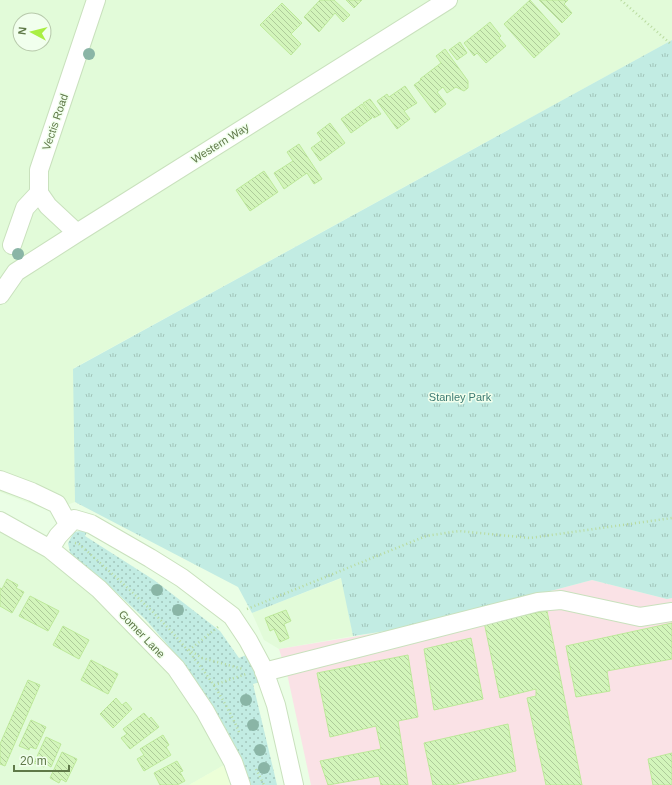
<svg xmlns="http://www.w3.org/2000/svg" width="672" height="785" font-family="Helvetica,sans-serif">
	<defs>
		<pattern id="grass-dots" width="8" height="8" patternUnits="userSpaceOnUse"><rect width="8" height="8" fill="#c2ece3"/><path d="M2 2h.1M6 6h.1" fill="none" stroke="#a1c4ba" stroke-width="1.8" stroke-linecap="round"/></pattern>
		<pattern id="park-tufts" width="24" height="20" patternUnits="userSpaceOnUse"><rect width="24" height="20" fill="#c2ece3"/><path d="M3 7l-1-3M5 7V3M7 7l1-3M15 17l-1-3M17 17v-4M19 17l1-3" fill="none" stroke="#a1c4ba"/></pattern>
		<pattern id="building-back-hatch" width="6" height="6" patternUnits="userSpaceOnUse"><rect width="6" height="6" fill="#d3f5bb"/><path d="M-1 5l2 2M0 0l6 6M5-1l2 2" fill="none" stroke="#aecb9a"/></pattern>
	</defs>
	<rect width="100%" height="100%" fill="#eafee5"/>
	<path fill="#e2fbd9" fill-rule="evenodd" d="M0 0H672V40L74 368 75 502 50 511 0 492ZM20 20H44V44H20Z
		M0 529 23 542 50 559 88 588 169 672 192 705 218 751 224 765 189 785H0Z
		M342 578 353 636 279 649 264 640 252 613Z"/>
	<path fill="#ecffd8" d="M224 765 230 785H189Z"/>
	<path fill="#fae2e6" d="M592 580 667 599 672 598V785H311L288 678 279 649 419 626Z"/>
	<path fill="url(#grass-dots)" d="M88 530 85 536 154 580 220 631 239 658 246 655 252 662 260 682 253 684 277 785H250L229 734 199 686 179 658 146 620 105 582 71 557 68 543 74 532Z"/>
	<path fill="url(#park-tufts)" d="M672 40V598L667 599 592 580 419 626 353 636 341 578 252 613 238 587 75 502 73 369Z"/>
	<path fill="url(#building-back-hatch)" stroke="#bde99a" d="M320 0H334L350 15 343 22 335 13 319 32 304 17Z
		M346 0H362L354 8Z
		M530 0 560 34 534 58 504 24Z
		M539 0H568L564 4 572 13 562 23Z
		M282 3 302 23 291 34 301 44 291 55 260 25Z
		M490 22 501 36 499 38 506 46 486 63 477 53 474 56 464 43Z
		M460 42 467 53 457 60 449 50Z
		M445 49 468 81V88L464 91 456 87 447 93 443 87 437 92 446 104 435 113 414 85 421 80 420 79 441 63 436 56Z
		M405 86 417 103 404 111 410 119 397 129 377 101 387 94 389 97Z
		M370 99 381 114 374 118 363 103Z
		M362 104 372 118 351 133 341 119Z
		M330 123 345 143 320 161 311 148 322 140 317 133Z
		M299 144 322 179 314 184 307 173 284 189 274 173 293 161 287 152Z
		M264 171 278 192 250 211 236 190Z
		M7 579 18 585 16 588 24 592 12 613 0 606V588L2 589Z
		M30 596 59 611 48 631 19 616Z
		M286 610 291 621 284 624 289 638 280 642 274 629 270 631 265 618Z
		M547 611 582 785H546L527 698 536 696V689L500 698 484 622Z
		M672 623V659L607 671 610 691 576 697 566 646Z
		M63 626 89 640 79 659 53 645Z
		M471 638 483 699 434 710 424 649Z
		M408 655 418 717 398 721 408 785H381L379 776 328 785 320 761 381 749 376 726 330 737 317 673Z
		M91 660 118 674 108 694 81 680Z
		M28 680 40 685 5 766 0 764V744Z
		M116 698 122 705 126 702 132 709 113 728 100 714Z
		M144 713 149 719 151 717 159 727 130 749 121 738 127 734 123 729Z
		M31 720 46 727 36 749 30 747 29 750 19 746Z
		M508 724 516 771 452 785H433L424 743Z
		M163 735 169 745 166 747 171 755 144 771 137 759 144 755 140 749Z
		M46 737 61 744 51 767 46 764 44 767 34 763Z
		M62 752 77 759 66 782 61 779 59 783 50 778Z
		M672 753V785H653L648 759Z
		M177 761 183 771 180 772 185 781 177 785H160L154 773Z"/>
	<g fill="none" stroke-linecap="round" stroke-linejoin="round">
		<g stroke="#c9e1bd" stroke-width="20">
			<path id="minor" d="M77 233 48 206 39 193V170L96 0
				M12 245 25 208 39 193
				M0 295 16 272 77 233 448 0
				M0 480 32 492 57 504 68 524
				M0 521 50 549 99 589 176 668 205 711 233 762 241 785
				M50 549 58 536 74 519 91 524 150 558 182 578 232 616 248 640 263 668 276 705 294 785
				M264 672 538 602 561 600 640 617 672 612"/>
		</g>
		<path stroke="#b8da9e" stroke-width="2.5" stroke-dasharray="1 3" stroke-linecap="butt" d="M621 0 672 45
			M75 543 79 544C128 588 176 629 213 684 223 699 232 716 239 732
			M247 609 426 536 459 531 530 538 672 518
			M218 627 189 650 202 658 243 669
			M214 685 246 674
			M256 769 264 785"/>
		<use href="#minor" stroke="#fff" stroke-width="18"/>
	</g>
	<g fill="#8ab5a6">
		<circle cx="89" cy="54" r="6"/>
		<circle cx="18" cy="254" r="6"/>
		<circle cx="157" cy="590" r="6"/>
		<circle cx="178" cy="610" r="6"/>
		<circle cx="246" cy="700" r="6"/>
		<circle cx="253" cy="725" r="6"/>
		<circle cx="260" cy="750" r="6"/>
		<circle cx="264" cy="768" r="6"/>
	</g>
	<g text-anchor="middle" stroke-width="3" stroke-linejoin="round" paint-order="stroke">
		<g font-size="11" fill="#5f7948" stroke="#f1ffed">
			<text transform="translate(55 122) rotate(-71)" y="4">Vectis Road</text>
			<text transform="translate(220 143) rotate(-32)" y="4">Western Way</text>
			<text transform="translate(142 634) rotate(46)" y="4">Gomer Lane</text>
		</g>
		<g font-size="11" fill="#3c7a72" stroke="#f1ffed">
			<text x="460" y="401">Stanley Park</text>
		</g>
	</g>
	<g transform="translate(32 32) rotate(277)"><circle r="19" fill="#f1ffed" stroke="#b7c9ab"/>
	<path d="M0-3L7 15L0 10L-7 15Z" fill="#a9ef43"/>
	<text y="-6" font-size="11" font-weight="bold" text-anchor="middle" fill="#5f7948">N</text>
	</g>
	<path d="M14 765v6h55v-6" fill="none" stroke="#5f7948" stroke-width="2"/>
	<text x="20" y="765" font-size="12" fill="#5f7948" stroke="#f1ffed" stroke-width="3" paint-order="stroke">20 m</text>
</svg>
